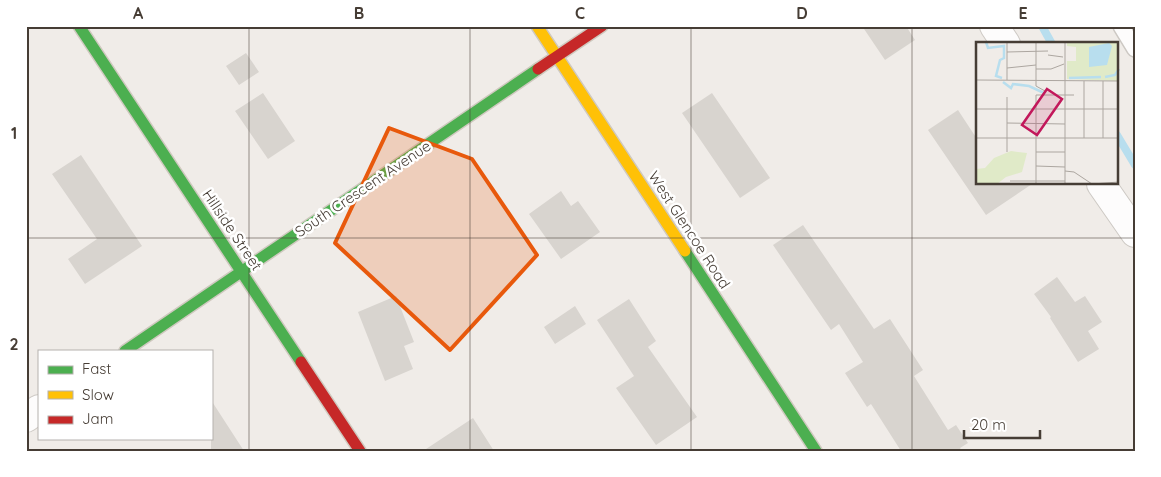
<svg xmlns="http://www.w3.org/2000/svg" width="1161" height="477" font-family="Quicksand,sans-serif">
	<rect width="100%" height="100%" fill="#f0ece8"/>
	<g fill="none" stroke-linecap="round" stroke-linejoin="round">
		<path stroke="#b8deee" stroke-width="8" d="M1042 26 1052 44
			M1117 135 1135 165"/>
	</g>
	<path fill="#d8d4cf" d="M862 26H906L915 40 885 60Z
		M246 53 259 72 239 85 226 66Z
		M263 93 295 141 268 159 235 111Z
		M712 93 770 178 740 198 682 113Z
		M958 110 977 139V184H1032L986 215 928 130Z
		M81 155 142 246 85 284 68 259 97 239 52 174Z
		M561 191 571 206 578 201 600 232 561 259 529 214Z
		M803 225 874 329 890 319 923 370 914 376 948 430 956 425 968 443 960 448 962 451H901L871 404 867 407 845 373 863 362 839 324 831 330 773 245Z
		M1057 277 1075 302 1085 296 1102 322 1088 331 1099 349 1078 362 1050 318 1051 317 1034 294Z
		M396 296 414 342 404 346 413 369 385 381 358 312Z
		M629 299 656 341 648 347 697 417 656 445 616 388 634 376 597 320Z
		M575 306 586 324 555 344 544 327Z
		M211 400 244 451H211Z
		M473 418 494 451H423Z"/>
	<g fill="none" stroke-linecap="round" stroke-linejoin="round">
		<g stroke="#cdc9c4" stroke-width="18">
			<path id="lane" d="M1121 26 1135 49"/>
		</g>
		<g stroke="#cdc9c4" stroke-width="30">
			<path id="street" d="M994 26 1006 44
				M1101 184 1135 233
				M26 418 39 409"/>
		</g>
		<g stroke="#cfc9bf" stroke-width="14">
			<path id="fast" d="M79 26 301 362
				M685 251 816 451
				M125 351 538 69"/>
		</g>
		<g stroke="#cfc9bf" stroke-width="14">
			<path id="slow" d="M537 26 685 251"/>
		</g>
		<g stroke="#cfc9bf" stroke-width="14">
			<path id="jam" d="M538 69 602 26
				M301 362 360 451"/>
		</g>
		<use href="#lane" stroke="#fdfcfc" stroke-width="15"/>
		<use href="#street" stroke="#fdfcfc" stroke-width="28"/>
		<use href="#fast" stroke="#4caf50" stroke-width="11"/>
		<use href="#slow" stroke="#ffc107" stroke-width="11"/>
		<use href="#jam" stroke="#c62828" stroke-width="11"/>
	</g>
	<path fill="#e8590c" fill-opacity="0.2" stroke="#e8590c" stroke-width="4" stroke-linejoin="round" d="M389 128 472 159 537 255 450 350 335 243Z"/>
	<path fill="none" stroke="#463d35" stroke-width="1" stroke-opacity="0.55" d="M249 26V451M470 26V451M691 26V451M912 26V451M26 238H1135"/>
	<g text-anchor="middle" stroke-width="5" stroke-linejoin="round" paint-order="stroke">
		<g font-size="15" fill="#463d35" stroke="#fff">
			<text transform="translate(363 189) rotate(-34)" y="5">South Crescent Avenue</text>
			<text transform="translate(232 230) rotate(56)" y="5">Hillside Street</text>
			<text transform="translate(689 230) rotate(57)" y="5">West Glencoe Road</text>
		</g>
	</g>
	<g transform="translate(976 42)">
		<rect width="142" height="142" fill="#f0ece8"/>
		<path d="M91 0H142V39L91 37V19H100V5L91 4Z" fill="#e0eac8"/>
		<path d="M35 109 51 111 46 130 30 135 21 142H0V127L9 126 18 116Z" fill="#e0eac8"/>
		<path d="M133 1 136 4 131 23 113 25V5Z" fill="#b8deee"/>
		<path fill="none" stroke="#b8deee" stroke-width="2.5" d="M10 0 12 6 28 4V16L24 18 20 34 26 36M129 35 139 33 143 27M93 36 125 35M27 40 35 46 37 42 53 44 68 51"/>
		<path fill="none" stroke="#aca6a0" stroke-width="1" d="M60 0V44L69 49M0 10V125M31 10 72 9M72 13 87 15M31 26 60 23M60 27H75L88 22M0 38 143 39M31 38V0M31 55V110M0 67H143M31 81 89 82M0 96H143M108 96V39M127 96V39M60 110H89M60 124 89 125M89 129 98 130 116 142 143 140M34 139H89M60 142V53H98M89 142V0"/>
		<path fill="#c2185b" fill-opacity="0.15" stroke="#c2185b" stroke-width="2.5" d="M71 47 86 57 61 93 46 83Z"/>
		<rect width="142" height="142" fill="none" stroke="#463d35" stroke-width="2.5"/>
	</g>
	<rect width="1161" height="477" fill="none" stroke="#ffffff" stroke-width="55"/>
	<rect x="38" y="350" width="175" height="90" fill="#ffffff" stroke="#b5b1ae"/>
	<rect x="48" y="366" width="25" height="8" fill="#4caf50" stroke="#b5b1ae"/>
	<text x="82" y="374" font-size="15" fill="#463d35">Fast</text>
	<rect x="48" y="391" width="25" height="8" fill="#ffc107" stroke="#b5b1ae"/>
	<text x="82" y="400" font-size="15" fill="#463d35">Slow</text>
	<rect x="48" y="416" width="25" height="8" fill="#c62828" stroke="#b5b1ae"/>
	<text x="82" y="424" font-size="15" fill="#463d35">Jam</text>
	<path d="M964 430v8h76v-8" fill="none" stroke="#463d35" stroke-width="2.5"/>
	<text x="971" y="430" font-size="15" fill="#463d35" stroke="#ffffff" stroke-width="4" paint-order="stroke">20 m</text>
	<rect x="28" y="28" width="1106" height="422" fill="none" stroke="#463d35" stroke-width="2"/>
	<g font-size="16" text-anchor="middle" font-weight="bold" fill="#463d35">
		<text x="138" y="19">A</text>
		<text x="359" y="19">B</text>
		<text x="580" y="19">C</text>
		<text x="802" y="19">D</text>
		<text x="1023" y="19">E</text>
		<text x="14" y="139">1</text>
		<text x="14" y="350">2</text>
	</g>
</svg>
